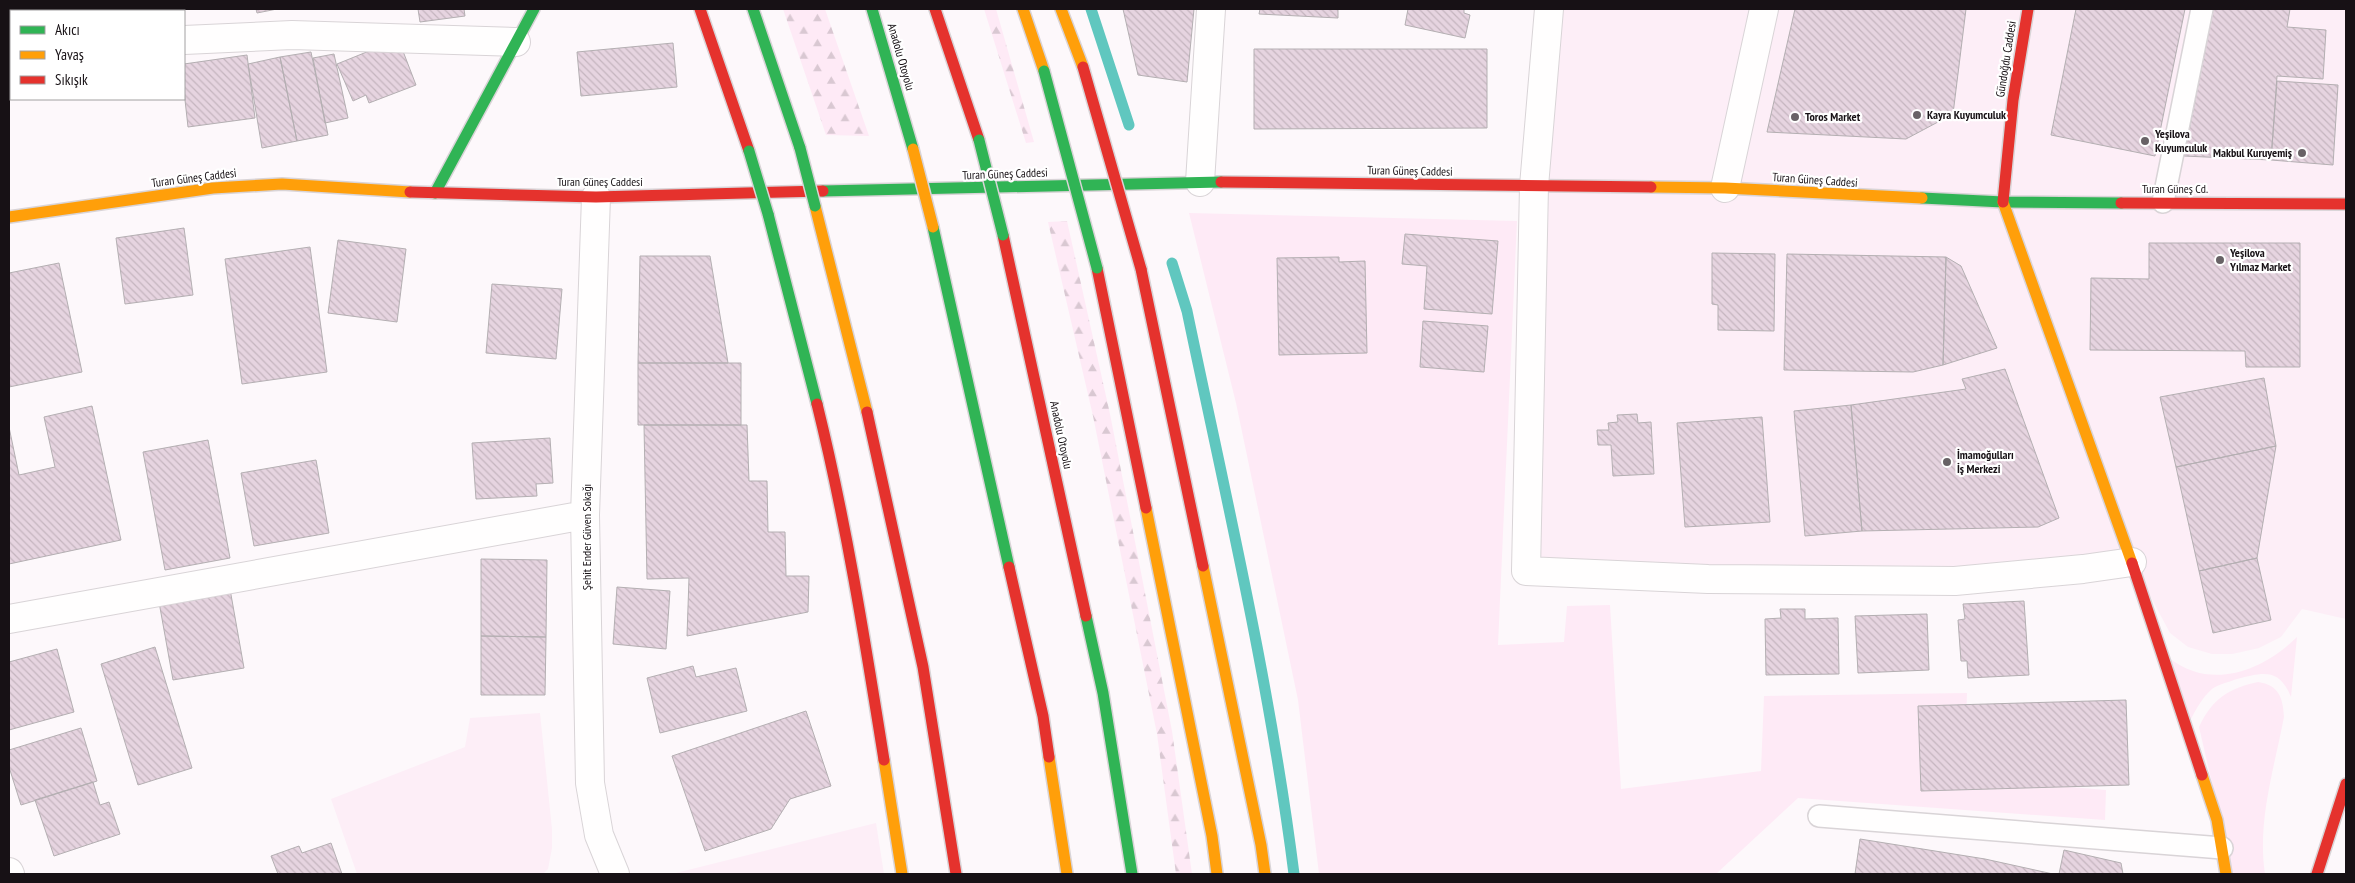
<svg xmlns="http://www.w3.org/2000/svg" width="2355" height="883" font-family="'PT Sans Narrow',sans-serif">
	<defs>
		<pattern id="forest-firs" width="22" height="20" patternUnits="userSpaceOnUse" patternTransform="scale(1.25)"><rect width="22" height="20" fill="#feeaf6"/><path d="M5 1l3.5 6h-7zM16 11l3.5 6h-7z" fill="#d9c8d2"/></pattern>
		<pattern id="building-back-hatch" width="6" height="6" patternUnits="userSpaceOnUse" patternTransform="scale(1.25)"><rect width="6" height="6" fill="#e6d4e0"/><path d="M-1 5l2 2M0 0l6 6M5-1l2 2" fill="none" stroke="#c5b5bf"/></pattern>
	</defs>
	<rect width="100%" height="100%" fill="#fdf8fb"/>
	<path fill="#fdeef7" d="M1549 9H2346V619L2302 609 2281 637 2259 648 2232 654H2212L2188 647 2170 633 2132 562 2083 569 1526 571Z
		M540 713 552 829V848L548 869 543 874H357L331 799 465 747 470 718Z
		M876 823 884 874H672Z"/>
	<path fill="#feeaf6" d="M1189 213 1517 221 1498 645 1564 642 1567 606 1610 605 1621 789 1761 771 1764 696 1967 693 1964 778 2106 790 2105 820 1798 798 1716 874H1319L1298 700 1236 403Z
		M2297 637 2291 697C2279 668 2264 672 2237 679 2229 682 2219 684 2212 689 2202 698 2196 709 2190 721L2169 658C2211 691 2263 671 2297 637Z
		M2258 682C2279 685 2283 698 2284 717 2274 769 2257 822 2265 874H2233L2199 727C2212 699 2229 688 2258 682Z"/>
	<path fill="url(#forest-firs)" d="M783 9H825L869 136 826 135Z
		M984 9H996L1034 142 1026 143Z
		M1067 221 1110 414 1172 731 1192 874H1176L1157 734 1093 416 1048 222Z"/>
	<g fill="none" stroke-linecap="round" stroke-linejoin="round">
		<path stroke="#60c7bf" stroke-width="11" d="M1091 9 1129 125
			M1172 263 1187 311C1226 498 1270 684 1294 874"/>
	</g>
	<path fill="url(#building-back-hatch)" stroke="#b4afb2" d="M9 9H21L22 11H11V17H9Z
		M256 9H277L257 13Z
		M418 9H464L465 16 420 22Z
		M1123 9H1194L1187 82 1138 75Z
		M1260 9H1338V18L1259 14Z
		M1408 9H1464V13L1470 15 1465 38 1405 25Z
		M1795 9H1966L1953 114 1906 139 1767 132Z
		M2076 9H2185L2155 156 2051 135Z
		M2213 9H2290L2287 27 2326 30 2323 79 2277 76 2271 160 2184 156Z
		M673 43 677 87 581 96 577 52Z
		M401 46 416 85 369 103 366 95 353 101 337 64 379 47Z
		M1254 49H1487V128L1254 129Z
		M311 52 328 135 297 141 280 57Z
		M334 54 348 118 325 123 313 58Z
		M247 55 255 118 188 127 184 91V64Z
		M280 57 297 141 262 148 248 64Z
		M2277 81 2338 85 2333 165 2271 160Z
		M184 228 193 295 125 304 116 238Z
		M1405 234 1498 241 1492 314 1424 309 1427 266 1402 264Z
		M338 240 406 249 397 322 328 313Z
		M2149 243H2300V367H2246L2245 351 2090 350 2091 278 2149 279Z
		M310 247 327 372 242 384 225 259Z
		M1712 253 1775 254 1774 331 1718 330V305L1712 304Z
		M1787 254 1946 257 1943 365 1913 372 1784 370Z
		M640 256H710L728 363H638Z
		M1339 257V262L1365 261 1367 353 1279 355 1277 258Z
		M1946 257 1961 266 1997 348 1943 365Z
		M59 263 82 372 9 387V273Z
		M492 284 562 289 556 359 486 353Z
		M1423 321 1488 326 1484 372 1420 367Z
		M638 363H741V425H638Z
		M2005 369 2059 518 2038 527 1862 531 1851 405 1966 389 1962 379Z
		M2264 378 2276 446 2176 467 2160 397Z
		M1851 405 1862 531 1805 536 1794 411Z
		M92 406 121 540 9 564V427L19 475 55 467 44 417Z
		M1637 414 1638 423 1651 422 1654 474 1613 476 1611 445H1598L1597 430H1609L1608 423 1618 422 1617 415Z
		M1762 417 1770 522 1685 527 1677 423Z
		M644 425H747L749 481H767L768 532H785L786 576H809L808 612 687 636 689 578 647 579Z
		M550 438 553 483 536 484 537 496 476 499 472 443Z
		M208 440 230 558 165 570 143 452Z
		M2276 446 2257 558 2199 571 2176 467Z
		M316 460 329 533 254 546 241 473Z
		M2257 558 2271 620 2213 633 2199 571Z
		M481 559 547 560 546 637 481 636Z
		M617 587 670 591 666 649 613 644Z
		M230 589 244 668 173 680 159 602Z
		M2024 601 2029 675 1968 678 1967 661H1961L1958 620 1965 619 1963 604Z
		M1780 609H1805V619L1838 618 1839 674 1766 675 1765 619 1781 618Z
		M1927 614 1929 670 1858 673 1855 616Z
		M481 636 546 637 545 695H481Z
		M155 647 192 768 138 785 101 664Z
		M57 649 74 712 9 730V662Z
		M693 666 696 677 736 668 747 711 660 733 647 678Z
		M2126 700 2129 785 1921 791 1918 706Z
		M806 711 831 786 790 799 771 829 705 851 672 756Z
		M81 728 97 781 21 805 9 767V750Z
		M93 782 100 805 109 802 120 834 54 856 35 800Z
		M1860 839 1985 859 2053 874H1855Z
		M331 843 342 874H278L271 856 299 846 302 853Z
		M2064 850 2121 863 2123 874H2059Z"/>
	<g fill="none" stroke-linecap="round" stroke-linejoin="round">
		<g stroke="#d9d4d7" stroke-width="24">
			<path id="lane" d="M2163 202 2202 9
				M1819 816 2222 848"/>
		</g>
		<g stroke="#d9d4d7" stroke-width="30">
			<path id="street" d="M1549 9 1534 186 1526 571 1708 579 1955 581 2083 569 2132 562
				M184 40 292 35 516 42
				M9 48 11 47
				M1200 182 1211 9
				M1725 188 1764 9
				M596 197 585 515 590 783 599 835 615 874
				M9 619 585 515
				M9 872 10 874"/>
		</g>
		<g stroke="#d9d4d7" stroke-width="14">
			<path id="fast" d="M753 9 800 148
				M872 9 913 149
				M823 191 1221 182
				M435 193 534 9
				M1922 198 2003 202 2121 203
				M768 214 817 404
				M933 227 1009 567
				M1086 616 1103 693 1132 874"/>
		</g>
		<g stroke="#d9d4d7" stroke-width="14">
			<path id="slow" d="M1023 9 1044 71
				M1061 9 1083 67
				M1651 187 1725 188 1922 198
				M2003 202 2132 563
				M815 206 867 412
				M9 217 213 188 282 184 410 192
				M1146 508 1212 836 1217 874
				M1203 566 1261 845 1265 874
				M1049 757 1067 874
				M884 760 902 874
				M2202 775 2217 820 2226 874"/>
		</g>
		<g stroke="#d9d4d7" stroke-width="14">
			<path id="jam" d="M700 9 749 151
				M935 9 979 140
				M1221 182 1651 187
				M410 192 596 197 823 191
				M2003 202 2013 100 2028 9
				M2121 203 2346 204
				M1003 235 1086 616
				M1097 268 1146 508
				M1141 269 1203 566
				M817 404C846 521 865 641 884 760
				M867 412 923 667 956 874
				M2132 563 2202 775
				M1009 567 1043 716 1049 757
				M2317 874 2346 784"/>
		</g>
		<use href="#lane" stroke="#fffefe" stroke-width="21"/>
		<use href="#street" stroke="#fffefe" stroke-width="28"/>
		<use href="#fast" stroke="#30b455" stroke-width="11"/>
		<use href="#slow" stroke="#ff9f0a" stroke-width="11"/>
		<use href="#jam" stroke="#e5322d" stroke-width="11"/>
		<g stroke="#d9d4d7" stroke-width="14" stroke-linecap="butt">
			<path id="fast-bridge" d="M1044 71 1097 268
				M979 140 1003 235
				M800 148 815 206
				M749 151 768 214"/>
		</g>
		<g stroke="#d9d4d7" stroke-width="14" stroke-linecap="butt">
			<path id="slow-bridge" d="M913 149 933 227"/>
		</g>
		<g stroke="#d9d4d7" stroke-width="14" stroke-linecap="butt">
			<path id="jam-bridge" d="M1083 67 1141 269"/>
		</g>
		<use href="#fast-bridge" stroke="#30b455" stroke-width="11"/>
		<use href="#slow-bridge" stroke="#ff9f0a" stroke-width="11"/>
		<use href="#jam-bridge" stroke="#e5322d" stroke-width="11"/>
	</g>
	<g fill="#686266" stroke="#fff" stroke-width="2">
		<circle cx="1917" cy="115" r="5"/>
		<circle cx="1795" cy="117" r="5"/>
		<circle cx="2145" cy="141" r="5"/>
		<circle cx="2302" cy="153" r="5"/>
		<circle cx="2220" cy="260" r="5"/>
		<circle cx="1947" cy="462" r="5"/>
	</g>
	<g text-anchor="middle" stroke-width="4.5" stroke-linejoin="round" paint-order="stroke">
		<g font-size="12" fill="#171115" stroke="#fff">
			<text transform="translate(901 57) rotate(74)" y="4">Anadolu Otoyolu</text>
			<text transform="translate(2006 59) rotate(-81)" y="4">Gündoğdu Caddesi</text>
			<text transform="translate(1410 171) rotate(1)" y="4">Turan Güneş Caddesi</text>
			<text transform="translate(1005 174) rotate(-2)" y="4">Turan Güneş Caddesi</text>
			<text transform="translate(194 178) rotate(-7)" y="4">Turan Güneş Caddesi</text>
			<text transform="translate(1815 180) rotate(4)" y="4">Turan Güneş Caddesi</text>
			<text x="600" y="186">Turan Güneş Caddesi</text>
			<text x="2175" y="193">Turan Güneş Cd.</text>
			<text transform="translate(1061 435) rotate(78)" y="4">Anadolu Otoyolu</text>
			<text transform="translate(587 537) rotate(-90)" y="4">Şehit Ender Güven Sokağı</text>
		</g>
		<g font-size="12" font-weight="bold" fill="#171115" stroke="#fff" text-anchor="start">
			<text x="1927" y="119">Kayra Kuyumculuk</text>
			<text x="1805" y="121">Toros Market</text>
			<text x="2155" y="138">Yeşilova<tspan x="2155" dy="14">Kuyumculuk</tspan></text>
			<text x="2292" y="157" text-anchor="end">Makbul Kuruyemiş</text>
			<text x="2230" y="257">Yeşilova<tspan x="2230" dy="14">Yılmaz Market</tspan></text>
			<text x="1957" y="459">İmamoğulları<tspan x="1957" dy="14">İş Merkezi</tspan></text>
		</g>
	</g>
	<rect width="2355" height="883" fill="none" stroke="#171115" stroke-width="20"/>
	<rect x="10" y="10" width="175" height="90" fill="#ffffff" stroke="#a2a0a1"/>
	<rect x="20" y="26" width="25" height="8" fill="#30b455" stroke="#a2a0a1"/>
	<text x="55" y="35" font-size="15" fill="#171115">Akıcı</text>
	<rect x="20" y="51" width="25" height="8" fill="#ff9f0a" stroke="#a2a0a1"/>
	<text x="55" y="60" font-size="15" fill="#171115">Yavaş</text>
	<rect x="20" y="76" width="25" height="8" fill="#e5322d" stroke="#a2a0a1"/>
	<text x="55" y="85" font-size="15" fill="#171115">Sıkışık</text>
</svg>
